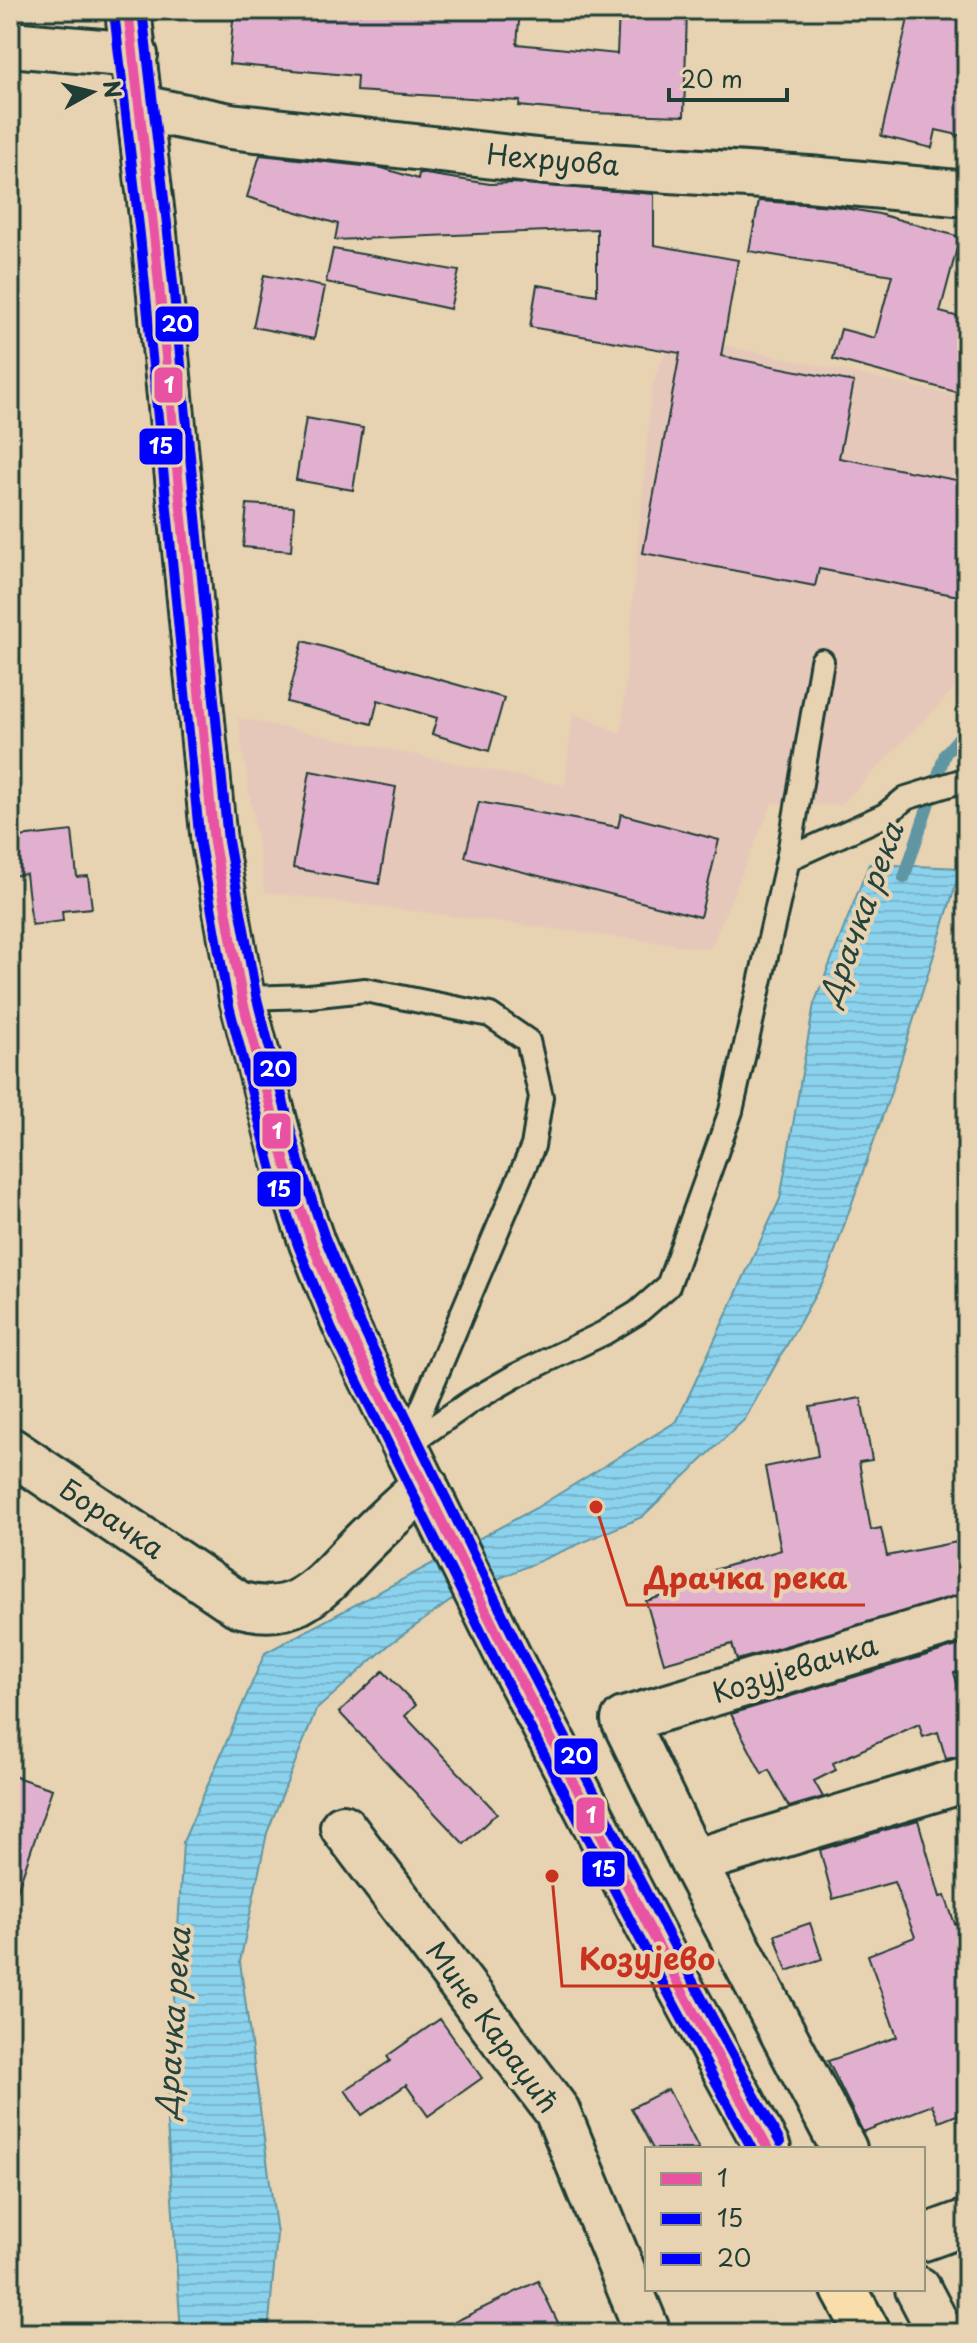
<svg xmlns="http://www.w3.org/2000/svg" width="977" height="2343" font-family="'Playpen Sans',sans-serif">
	<defs>
		<pattern id="water-rules" width="6" height="5" patternUnits="userSpaceOnUse" patternTransform="scale(2)"><rect width="6" height="5" fill="#8bd2ed"/><path d="M0 2.5h6" fill="none" stroke="#78b5cc"/></pattern>
	</defs>
	<rect width="100%" height="100%" fill="#e7d2b1"/>
	<filter id="ink" filterUnits="userSpaceOnUse"><feTurbulence type="fractalNoise" baseFrequency=".0125" numOctaves="2"/><feDisplacementMap in="SourceGraphic" scale="16" xChannelSelector="R" yChannelSelector="G"/><feConvolveMatrix kernelMatrix="1 2 1 2 8 2 1 2 1" color-interpolation-filters="sRGB"/></filter>
	<g filter="url(#ink)">
		<path fill="#e6c8ba" d="M672 334 967 398V676L841 805 772 803 710 949 265 892 238 718 565 786 573 713 621 733 652 386Z"/>
		<path fill="url(#water-rules)" stroke="#6096a3" stroke-width="2" d="M869 864 961 868 891 1092 827 1274 745 1419 642 1517 456 1597 390 1644 316 1710 267 1833 240 1962 277 2234 268 2333H181L167 2123 183 1842 265 1653 536 1508 677 1421 780 1199 814 1004Z"/>
		<g fill="none" stroke-linecap="round" stroke-linejoin="round">
			<path stroke="#6096a3" stroke-width="12" d="M904 878 945 754 967 728"/>
		</g>
		<path fill="#e2b0cf" stroke="#1f3d34" stroke-width="2" d="M234 10H318L360 14V10L442 13V10H520L517 44 617 54 619 10H687L684 116 591 113 519 106 520 101 356 91 357 76 229 64Z
			M910 10H967V137L936 130 932 148 881 136Z
			M260 155 382 168 418 179 419 173 490 184 512 183 654 194V245L738 260 721 356 854 382 839 458 967 482V579L964 597 819 569 815 586 643 553 680 353 530 327 537 285 597 295V229L335 240 338 224 247 197Z
			M759 201 833 206 879 214 960 237 940 312 967 319V395L833 359 841 329 875 338 892 275 749 251Z
			M333 249 459 271 450 309 326 282Z
			M264 275 325 287 314 339 253 327Z
			M306 418 363 428 353 490 296 480Z
			M247 504 294 507 291 551 243 547Z
			M303 641 504 698 489 751 432 734 437 718 378 700 372 724 287 702Z
			M310 771 396 787 379 884 293 868Z
			M479 802 618 827 621 814 719 840 700 917 465 857Z
			M72 831 77 877 88 876 92 908 62 911 63 921 32 925 26 874 10 876V838Z
			M861 1398 872 1460 859 1462 871 1530 881 1528 887 1556 967 1540V1593L737 1660 732 1644 664 1663 646 1601 707 1583 704 1573 781 1550 765 1467 818 1456 810 1407Z
			M967 1643V1669L954 1673 967 1716V1755L946 1759 938 1732 923 1737 919 1724 833 1763 836 1770 814 1781 823 1797 789 1807 769 1770 762 1774 731 1714Z
			M383 1671 416 1705 405 1716 497 1813 464 1844 339 1712Z
			M10 1775 52 1789 15 1897 10 1896Z
			M918 1820 940 1897 945 1896 955 1924 967 1920V2111L939 2122 932 2105 863 2132 828 2061 897 2037 868 1955 915 1937 894 1882 833 1899 820 1850Z
			M810 1923 822 1959 787 1971 775 1935Z
			M440 2019 482 2078 428 2116 406 2085 362 2115 345 2090 390 2061 387 2056Z
			M668 2089 699 2149H653L631 2108Z
			M538 2281 563 2333H432Z"/>
		<g fill="none" stroke-linecap="round" stroke-linejoin="round">
			<g stroke="#1f3d34" stroke-width="28">
				<path id="lane" d="M788 859 885 815 906 798 967 779
					M242 998 309 996 365 990 490 1015 528 1041 541 1097 533 1146 406 1446
					M405 1447 470 1402 517 1375 604 1333 637 1313 668 1286 731 1111 788 859 822 661"/>
			</g>
			<g stroke="#1f3d34" stroke-width="50">
				<path id="street" d="M10 44 135 55
					M141 108 230 126 546 162 809 179 967 194
					M10 1450 238 1604C258 1610 279 1611 298 1602 323 1589 342 1564 362 1544 382 1524 403 1504 425 1485
					M343 1827 557 2111 648 2333
					M693 1862 967 1779
					M844 2149 693 1862 624 1720 967 1617
					M923 2238 967 2222
					M918 2289 941 2333"/>
			</g>
			<g stroke="#1f3d34" stroke-width="50">
				<path id="primary" d="M128 10 154 234 214 843 242 998 286 1166 312 1243 345 1324 379 1393 509 1658 680 1987 768 2149
					M844 2289 868 2333"/>
			</g>
			<use href="#lane" stroke="#e7d2b1" stroke-width="22"/>
			<use href="#street" stroke="#e7d2b1" stroke-width="44"/>
			<use href="#primary" stroke="#f9deab" stroke-width="44"/>
			<g stroke="#e7d2b1" stroke-width="16">
				<path id="bus-1" d="M128 10 154 234 214 843 242 998 286 1166 312 1243 345 1324 509 1658 680 1987 768 2149"/>
			</g>
			<g stroke="#e7d2b1" stroke-width="16">
				<path id="bus-2" d="M114 12 140 235 200 844 228 1002 272 1170 299 1248 332 1330 497 1664 668 1993 752 2149"/>
			</g>
			<g stroke="#e7d2b1" stroke-width="16">
				<path id="bus-3" d="M142 10 168 233 228 841 256 995 299 1162 325 1238 358 1318 521 1652 692 1980 780 2142"/>
			</g>
			<use href="#bus-1" stroke="#e952a3" stroke-width="10"/>
			<use href="#bus-2" stroke="#00f" stroke-width="10"/>
			<use href="#bus-3" stroke="#00f" stroke-width="10"/>
		</g>
	</g>
	<g text-anchor="middle" stroke-width="8" stroke-linejoin="round" paint-order="stroke">
		<g font-size="28" fill="#1f3d34" stroke="#e7d2b1">
			<text transform="translate(553 160) rotate(5)" y="10">Нехруова</text>
			<text transform="translate(112 1519) rotate(34)" y="10">Борачка</text>
			<text transform="translate(795 1669) rotate(-17)" y="10">Козујевачка</text>
			<text transform="translate(492 2027) rotate(54)" y="10">Мине Караџић</text>
		</g>
		<g font-size="30" font-style="italic" fill="#24443d" stroke="#e7d2b1">
			<text transform="translate(862 914) rotate(-70)" y="10">Драчка река</text>
			<text transform="translate(174 2023) rotate(-86)" y="10">Драчка река</text>
		</g>
	</g>
	<path fill="none" stroke="#c8321e" stroke-width="3" d="M596 1507L627 1605H865M552 1876L562 1986H731"/>
	<g fill="#c8321e" stroke="#e7d2b1" stroke-width="3">
		<circle cx="596" cy="1507" r="8"/>
		<circle cx="552" cy="1876" r="8"/>
	</g>
	<g font-size="30" text-anchor="middle" font-weight="bold" fill="#c8321e" stroke="#e7d2b1" stroke-width="8" stroke-linejoin="round" paint-order="stroke">
		<text x="746" y="1589">Драчка река</text>
		<text x="647" y="1970">Козујево</text>
	</g>
	<g stroke="#e7d2b1" stroke-width="3">
		<rect x="154" y="305" width="46" height="38" rx="8" fill="#00f"/>
		<rect x="153" y="366" width="31" height="38" rx="8" fill="#e952a3"/>
		<rect x="138" y="427" width="46" height="39" rx="8" fill="#00f"/>
		<rect x="252" y="1050" width="46" height="38" rx="8" fill="#00f"/>
		<rect x="261" y="1112" width="31" height="38" rx="8" fill="#e952a3"/>
		<rect x="256" y="1170" width="46" height="38" rx="8" fill="#00f"/>
		<rect x="553" y="1737" width="46" height="39" rx="8" fill="#00f"/>
		<rect x="575" y="1796" width="31" height="39" rx="8" fill="#e952a3"/>
		<rect x="581" y="1850" width="45" height="38" rx="8" fill="#00f"/>
	</g>
	<g font-size="22" text-anchor="middle" font-weight="bold" fill="#fff">
		<text x="177" y="332">20</text>
		<text x="169" y="393">1</text>
		<text x="161" y="454">15</text>
		<text x="275" y="1077">20</text>
		<text x="277" y="1139">1</text>
		<text x="279" y="1197">15</text>
		<text x="576" y="1764">20</text>
		<text x="591" y="1823">1</text>
		<text x="604" y="1877">15</text>
	</g>
	<rect width="977" height="2343" fill="none" stroke="#e7d2b1" stroke-width="40"/>
	<rect x="20" y="20" width="937" height="2303" fill="none" stroke="#1f3d34" stroke-width="3" filter="url(#ink)"/>
	<rect x="645" y="2147" width="280" height="144" fill="#e7d2b1" stroke="#97967f" stroke-width="2"/>
	<rect x="661" y="2173" width="40" height="12" fill="#e952a3" stroke="#97967f" stroke-width="2"/>
	<text x="717" y="2187" font-size="24" fill="#1f3d34">1</text>
	<rect x="661" y="2213" width="40" height="12" fill="#0000ff" stroke="#97967f" stroke-width="2"/>
	<text x="717" y="2227" font-size="24" fill="#1f3d34">15</text>
	<rect x="661" y="2253" width="40" height="12" fill="#0000ff" stroke="#97967f" stroke-width="2"/>
	<text x="717" y="2267" font-size="24" fill="#1f3d34">20</text>
	<g transform="translate(92 92) rotate(82)" stroke="#e7d2b1" stroke-width="6" paint-order="stroke">
	<path d="M0-6L14 30L0 20L-14 30Z" fill="#1f3d34"/>
	<text y="-12" font-size="22" font-weight="bold" text-anchor="middle" fill="#1f3d34">N</text>
	</g>
	<path d="M669 88v12h118v-12" fill="none" stroke="#1f3d34" stroke-width="4"/>
	<text x="681" y="88" font-size="24" fill="#1f3d34" stroke="#e7d2b1" stroke-width="6" paint-order="stroke">20 m</text>
</svg>
